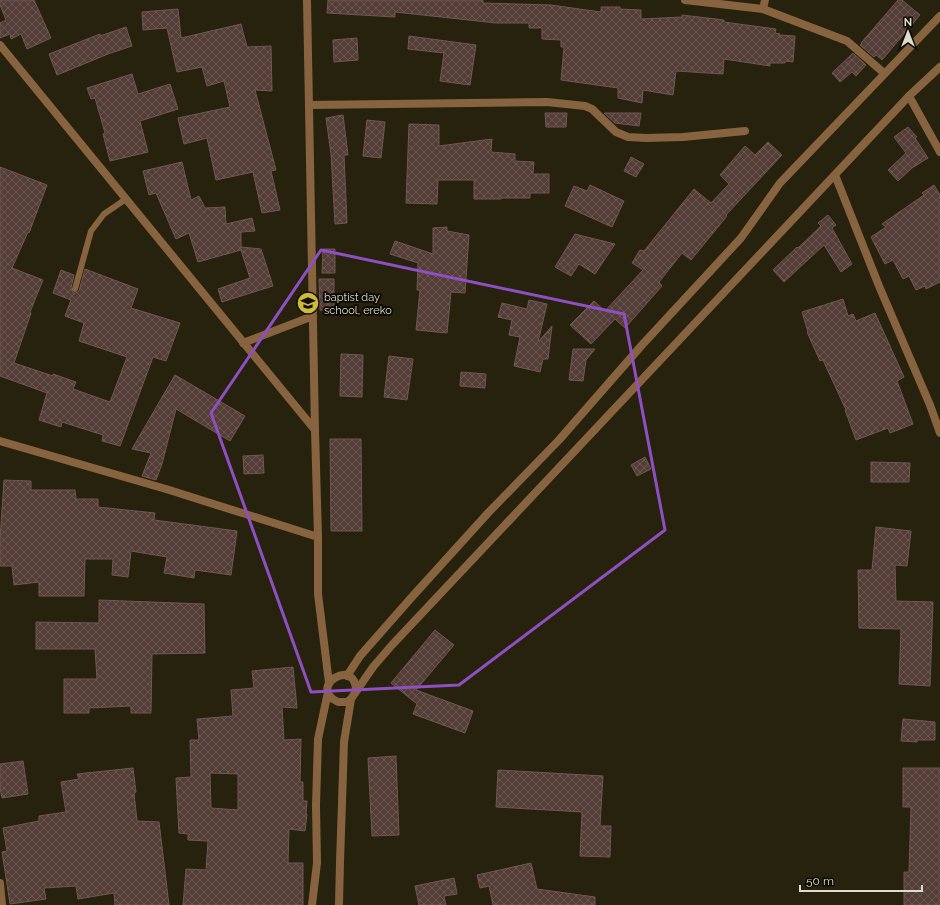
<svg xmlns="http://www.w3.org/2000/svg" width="940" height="905" font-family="Raleway,sans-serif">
	<defs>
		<pattern id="building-cross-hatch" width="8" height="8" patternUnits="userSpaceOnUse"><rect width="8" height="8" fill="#543c37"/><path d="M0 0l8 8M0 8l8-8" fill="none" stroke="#6c5853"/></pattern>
	</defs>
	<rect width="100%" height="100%" fill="#26220d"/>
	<path fill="url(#building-cross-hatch)" stroke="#705752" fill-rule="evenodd" d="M0 0H34L51 38 27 49 21 34 11 39 10 34 0 38V23L6 20 0 5Z
		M328 0H483V3L551 5 601 12V7H620V9L641 10V19L682 17V15L724 20V22L776 29 775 33 780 34 779 35 795 36 793 62 785 61V63H770V66L724 59 723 74 676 71 673 95 643 90 642 103 618 98V88L561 80 564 47H561V40L542 39V28H529V23H496L395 12V17L327 13Z
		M898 0H902L920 15 882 60 876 55 874 57 860 45 862 44 861 43Z
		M178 9 181 38 241 24 247 47 271 46 272 91 255 90 276 170 271 171 280 210 262 213 253 172 216 180 207 138 184 144 178 118 230 107 224 81 207 86 202 67 177 72 167 28 143 30 142 12Z
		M126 27 132 46 108 54 57 75 49 54 100 34V36Z
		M409 36 476 45 470 85 440 81 444 53 408 49Z
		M357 38 358 60 334 62 333 40Z
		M853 53 866 65 856 76 852 72 840 82 832 73Z
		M132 74 138 94 170 84 178 109 140 121 148 152 110 161 103 134 105 133 95 98 91 99 87 88Z
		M545 113H567L566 127H546Z
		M604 113H641L639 126 615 123Z
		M343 115 348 155H344L347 223 335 224 331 154 326 118Z
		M367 120 385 122 381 158 363 156Z
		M409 124 439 125V146L492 139 491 152 515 154V161L534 162 533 174H549V193H530V198H501V199H474V180H438L437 204 406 203Z
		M908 127 917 137 915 138 928 158 912 168 898 181 888 170 906 153 894 137Z
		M768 142 782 155 726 215 727 216 691 260 682 253 659 282 662 286 625 328 615 319 591 344 570 325 594 301 605 311 643 270 632 263 640 250 644 251 694 189 711 203 729 184 720 175 745 146 755 155Z
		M631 157 644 164 636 177 624 171Z
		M182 162 191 200 199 196 205 208 225 207 226 224 252 218 255 231 241 232V247L261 249 273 286 222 302 218 289 250 278 241 250 198 262 189 233 176 239 156 193 149 195 143 171Z
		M0 167 47 185 29 233 28 232 12 268 43 280 30 312 31 313 14 363 53 376V374L76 382 73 389 110 402 127 357 79 341 84 323 65 316 71 300 53 293 61 270 74 275 71 288 73 293H76L79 291 85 269 138 289 131 308 180 323 166 361 153 357 120 446 102 441 103 435 62 422 61 427 39 420 47 393 0 376Z
		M590 185 624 201 612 227 565 206 574 186 587 191Z
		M934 185 940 195V282L926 289 925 286 916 290 909 276 903 279 893 260 885 264 871 237 886 227 882 224 924 195 922 193Z
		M828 215 836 225 832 228 852 264 841 272 824 245 784 282 773 270 797 247 798 248 821 226 818 223Z
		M447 227V231L469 235 465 293 451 292 447 333 416 330 420 290H417L418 263 390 254 395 241 433 254V228Z
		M575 234 615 244 595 274 579 264 571 276 555 267Z
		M323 249H335V273H322Z
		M319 279H334V310H320Z
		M843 299 848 316 853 314 856 321 875 313 904 377 897 381 913 424 890 433 888 428 856 440 845 410H846L823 360 820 361 807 332H808L802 312Z
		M529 300 547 304 538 342 552 326 548 359H543L540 372 514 366 520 337 509 335 512 320 498 317 502 303 527 309Z
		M573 349H595L586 360 583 381 569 380Z
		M341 354 363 355 362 397 340 396Z
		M389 356 413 359 407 400 384 397Z
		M461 372 486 374 485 388 460 386Z
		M175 375 245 416 230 441 176 409 162 464 156 480 142 476 151 453 132 449Z
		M330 439H361L362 531H331Z
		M263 455 264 473 244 474 243 456Z
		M645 457 651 469 637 476 631 465Z
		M871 462 910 463 909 482H871Z
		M4 480 31 481V490H75L76 499H98V507L155 513 154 520 237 531 231 575 195 570 194 578 164 573 167 557 131 551 128 577 112 575 113 559H85L84 596H39V582L14 585 12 566H0V539Z
		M876 527 911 531 907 566 895 565 896 601 933 602 930 686 899 684 901 629 859 628 858 570H872Z
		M99 600 204 604 205 653 152 654 151 713H131V706L89 708V713H64V679H97L95 649H36V622L99 623Z
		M435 630 454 645 416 690 473 711 465 733 413 714 417 704 391 683Z
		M293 667 297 708 282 707 284 740 301 739 300 782H303V801H307L306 814H307L305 831 289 829 288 863H303V905H183L186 869 206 870 208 841 188 840V834L179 833 176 778 191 777 190 740H199L197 719 233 716 231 690 254 688 252 671ZM210 773 238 774V810L211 808Z
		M903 719 935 722V740H917V742L901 741Z
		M396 756 399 835 372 836 368 758Z
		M23 761 28 794 2 798 0 788V764Z
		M133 768 136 792 134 793 137 821 159 822 169 905H115L114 893 78 899 76 886 44 888 46 899 10 904 2 852 7 851 3 828 39 821V816L66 812 61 782 79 779 77 774Z
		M903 768H940V905H904V872H909L911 807H903Z
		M498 770 603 776 600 826H611L610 857 580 856 582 812 496 807Z
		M531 863 537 889 595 897V905H493L489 886 480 888 477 875Z
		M454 878 457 894 444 896 446 905H419L415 886Z"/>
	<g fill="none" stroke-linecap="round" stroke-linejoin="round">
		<path stroke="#87643f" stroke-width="6" d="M75 289 91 231 104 214 126 199"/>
		<path stroke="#87643f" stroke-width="8" d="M307 0 315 430 318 537V594L329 683
			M685 0 763 9 847 41 884 73
			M763 9 765 0
			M0 45 315 430
			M909 96 940 152
			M309 105 547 102 585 106 592 109 616 132 628 137 646 138 683 137 745 131
			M835 175 879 286 930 405 940 433
			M243 343 313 316
			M0 441 166 489 318 537
			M0 883 2 905"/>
		<path stroke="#87643f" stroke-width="8" d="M347 676 360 656 411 598 488 513 559 440 642 345 741 238 780 183 940 16
			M356 691C356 656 306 687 338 702H347L351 699 373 667 392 645 909 96 940 67
			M312 905 317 863 316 805 318 739 328 692
			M339 905 340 862 344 742 351 699"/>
	</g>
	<path fill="none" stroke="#8f4fc2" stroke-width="3" stroke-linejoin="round" d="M321 250 624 314 665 530 459 685 311 692 211 413Z"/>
	<defs>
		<g id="school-disc" transform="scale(1.15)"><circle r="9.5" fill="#ceb938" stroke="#0d0b04"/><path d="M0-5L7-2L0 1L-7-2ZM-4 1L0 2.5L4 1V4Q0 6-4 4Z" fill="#111"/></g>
	</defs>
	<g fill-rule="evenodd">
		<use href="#school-disc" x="308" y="303"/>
	</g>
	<g text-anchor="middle" stroke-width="4" stroke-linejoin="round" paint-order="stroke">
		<g font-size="11" fill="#dedccf" stroke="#0d0b04" text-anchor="start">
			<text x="324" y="301">baptist day<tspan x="324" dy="13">school, ereko</tspan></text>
		</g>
	</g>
	<g transform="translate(908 32)" stroke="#0d0b04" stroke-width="3" paint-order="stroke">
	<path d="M0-3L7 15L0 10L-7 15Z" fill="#dedccf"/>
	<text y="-6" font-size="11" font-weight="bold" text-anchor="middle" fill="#dedccf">N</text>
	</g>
	<path d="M800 885v6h122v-6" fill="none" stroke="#dedccf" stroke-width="2"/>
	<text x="806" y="885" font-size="12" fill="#dedccf" stroke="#0d0b04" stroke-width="3" paint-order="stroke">50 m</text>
</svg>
